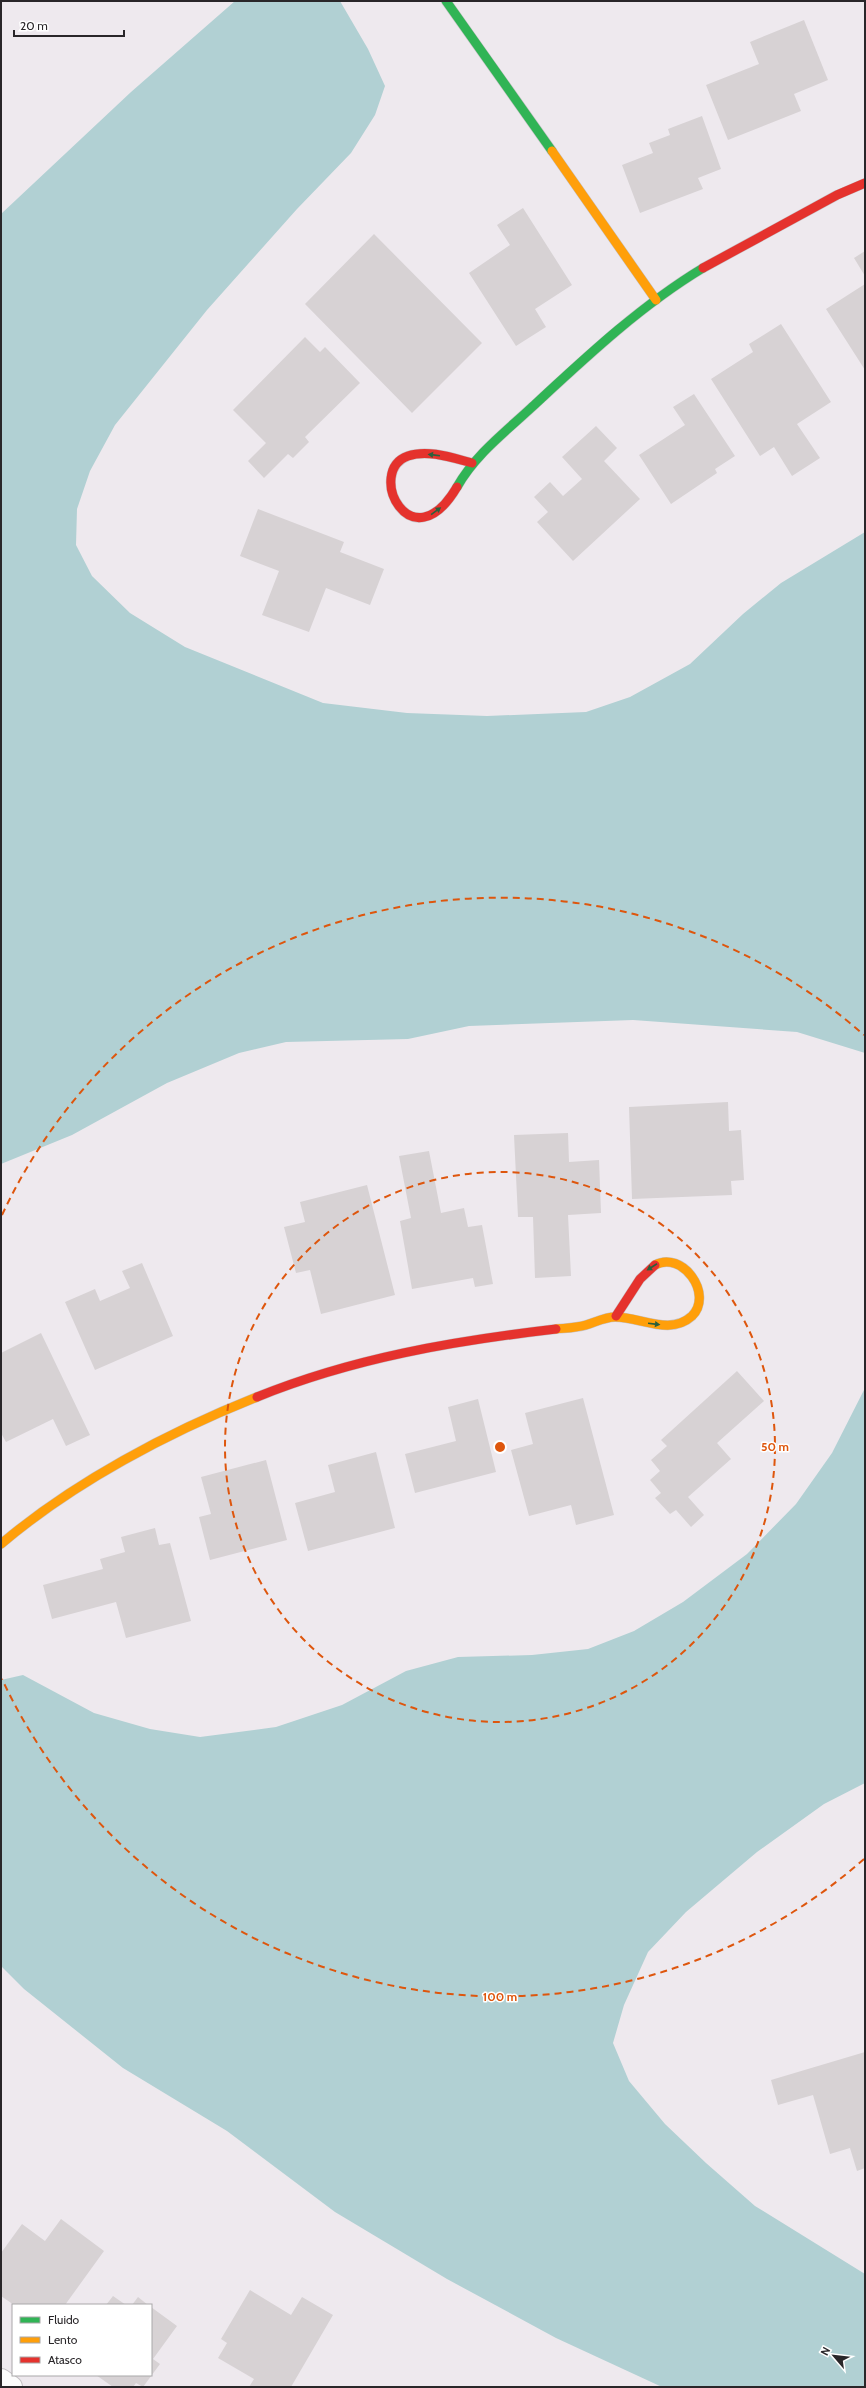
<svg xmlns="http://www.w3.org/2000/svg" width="866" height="2388" font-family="Cabin,sans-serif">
	<rect width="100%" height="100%" fill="#eee9ee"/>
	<path fill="#b1d0d3" d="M235 1H340L368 49 385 86 375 115 351 153 297 209 207 310 115 425 90 471 77 509 76 545 92 576 130 613 185 647 323 703 407 713 487 716 586 712 630 697 690 664 743 614 781 583 865 532V1053L797 1032 633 1020 469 1026 408 1039 286 1042 239 1053 167 1083 72 1135 1 1164V214L131 92Z
		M865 1388V1783L824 1804 757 1852 686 1912 648 1952 624 2005 613 2043 629 2081 665 2124 706 2163 755 2206 865 2274V2387H662L556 2338 447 2279 335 2212 227 2131 123 2068 24 1989 1 1966V1680L23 1675 94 1713 150 1729 200 1737 276 1727 342 1705 406 1671 458 1657 532 1655 588 1649 634 1631 683 1602 747 1554 796 1504 832 1453Z"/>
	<path fill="#d7d2d4" d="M804 20 828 80 794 94 801 111 728 140 706 85 759 64 750 42Z
		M702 116 721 169 698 178 703 189 640 213 622 165 653 153 649 143 670 135 668 129Z
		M523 208 572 285 535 309 546 327 516 346 469 273 510 245 497 225Z
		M374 234 482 343 412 413 305 304Z
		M865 251V276L854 258Z
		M865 284V370L826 309Z
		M781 324 831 402 797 424 820 458 792 476 774 447 760 456 711 379 753 352 749 344Z
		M305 337 320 352 325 347 360 383 305 437 309 442 293 458 288 454 264 478 248 461 266 443 233 410Z
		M694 394 735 456 715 469 717 473 671 504 639 455 685 425 673 407Z
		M596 426 617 448 604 461 640 499 573 561 537 522 548 512 534 497 550 482 563 496 582 479 562 457Z
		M258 509 344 542 340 552 384 569 370 605 326 588 309 632 262 615 279 571 240 556Z
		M728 1102 729 1131 741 1130 744 1180 731 1181 732 1195 632 1199 629 1107Z
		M568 1133 569 1162 599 1160 601 1213 568 1215 571 1276 535 1278 533 1217H518L514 1135Z
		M429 1151 441 1213 464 1208 468 1227 482 1225 493 1284 475 1287 473 1278 412 1289 400 1221 411 1218 399 1156Z
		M367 1185 395 1295 321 1314 310 1270 296 1273 284 1227 305 1222 300 1202Z
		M142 1263 173 1336 95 1370 65 1302 95 1289 100 1301 130 1288 122 1271Z
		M41 1333 90 1435 66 1446 53 1419 6 1442 1 1433V1353Z
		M737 1371 764 1401 717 1443 731 1459 688 1497 704 1515 691 1527 676 1510 670 1514 655 1498 661 1493 650 1480 660 1471 651 1460 667 1446 661 1440Z
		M583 1398 614 1515 576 1525 571 1505 529 1516 511 1450 533 1444 525 1413Z
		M478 1399 496 1472 415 1493 405 1454 456 1441 448 1407Z
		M376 1452 395 1528 308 1551 295 1503 335 1492 328 1465Z
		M266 1460 287 1540 210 1560 199 1517 211 1514 201 1477Z
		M155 1528 159 1545 170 1543 191 1621 126 1638 116 1602 52 1619 43 1585 103 1569 100 1559 125 1552 121 1537Z
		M865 2052V2168L857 2171 850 2148 830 2154 813 2095 778 2105 771 2080Z
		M61 2219 104 2251 65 2305H14L1 2296V2253L22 2224 45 2241Z
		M250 2290 291 2315 302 2297 333 2315 291 2387H249L254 2379 218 2358 227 2343 221 2339Z
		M113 2296 126 2305H106Z
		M138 2297 148 2305H132Z
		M151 2307 177 2326 153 2359 160 2364 143 2387 136 2383 133 2387H113L96 2375H151Z"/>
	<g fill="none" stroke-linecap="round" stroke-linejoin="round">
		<g stroke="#c4c0c4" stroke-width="24">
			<path id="street" d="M1 2380 11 2387"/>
		</g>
		<g stroke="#c4c0c4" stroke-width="10">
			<path id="fast" d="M446 1 552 151
				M457 487C475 455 504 433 531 408 585 358 640 306 703 268"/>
		</g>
		<g stroke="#c4c0c4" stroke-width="10">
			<path id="slow" d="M552 151 656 300
				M556 1329C566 1328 576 1328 586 1325 596 1322 605 1317 615 1317 641 1317 670 1336 692 1316 714 1294 682 1250 655 1265
				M1 1544C74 1482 169 1432 257 1397"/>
		</g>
		<g stroke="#c4c0c4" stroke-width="10">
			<path id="jam" d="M703 268 837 195 865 183
				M457 487C411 565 365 471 408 456 428 449 453 458 472 463
				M616 1316 640 1279 655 1265
				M257 1397C353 1358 453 1341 556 1329"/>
		</g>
		<use href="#street" stroke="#fcfcfc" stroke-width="22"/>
		<use href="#fast" stroke="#30b455" stroke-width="9"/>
		<use href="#slow" stroke="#ff9f0a" stroke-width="9"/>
		<use href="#jam" stroke="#e5322d" stroke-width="9"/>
	</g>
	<defs><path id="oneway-solid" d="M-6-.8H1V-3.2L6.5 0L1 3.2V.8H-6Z"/></defs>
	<g fill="#2c5f3b">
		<use href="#oneway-solid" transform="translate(434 455) rotate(-173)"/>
		<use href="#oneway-solid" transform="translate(436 511) rotate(-36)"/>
		<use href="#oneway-solid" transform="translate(652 1267) rotate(147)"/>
		<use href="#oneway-solid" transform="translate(654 1324) rotate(7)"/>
	</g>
	<g fill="none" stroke="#de560d" stroke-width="2" stroke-dasharray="7 5">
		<circle cx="500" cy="1447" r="275"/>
		<path d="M864 1859A550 550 0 0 1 2 1679M2 1215A550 550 0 0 1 864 1035"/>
	</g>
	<circle cx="500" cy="1447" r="6" fill="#de560d" stroke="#fff" stroke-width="2"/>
	<g font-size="12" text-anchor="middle" font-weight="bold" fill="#de560d" stroke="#fff" stroke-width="3" stroke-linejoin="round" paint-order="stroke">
		<text x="775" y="1451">50 m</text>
		<text x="500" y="2001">100 m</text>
	</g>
	<rect width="866" height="2388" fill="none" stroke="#292629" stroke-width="4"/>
	<rect x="12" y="2304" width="140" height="72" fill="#ffffff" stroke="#a9a8a9"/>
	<rect x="20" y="2317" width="20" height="6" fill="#30b455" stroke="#a9a8a9"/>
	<text x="48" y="2324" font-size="12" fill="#292629">Fluido</text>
	<rect x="20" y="2337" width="20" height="6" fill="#ff9f0a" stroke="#a9a8a9"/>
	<text x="48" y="2344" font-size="12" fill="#292629">Lento</text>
	<rect x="20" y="2357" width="20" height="6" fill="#e5322d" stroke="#a9a8a9"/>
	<text x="48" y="2364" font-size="12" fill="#292629">Atasco</text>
	<g transform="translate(834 2356) rotate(298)" stroke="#ffffff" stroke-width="3" paint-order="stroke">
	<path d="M0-3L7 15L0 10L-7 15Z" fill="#292629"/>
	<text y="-6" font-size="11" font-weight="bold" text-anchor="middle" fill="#292629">N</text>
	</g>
	<path d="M14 30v6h110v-6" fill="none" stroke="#292629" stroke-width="2"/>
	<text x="20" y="30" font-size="12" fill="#292629" stroke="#ffffff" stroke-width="3" paint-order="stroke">20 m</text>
</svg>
